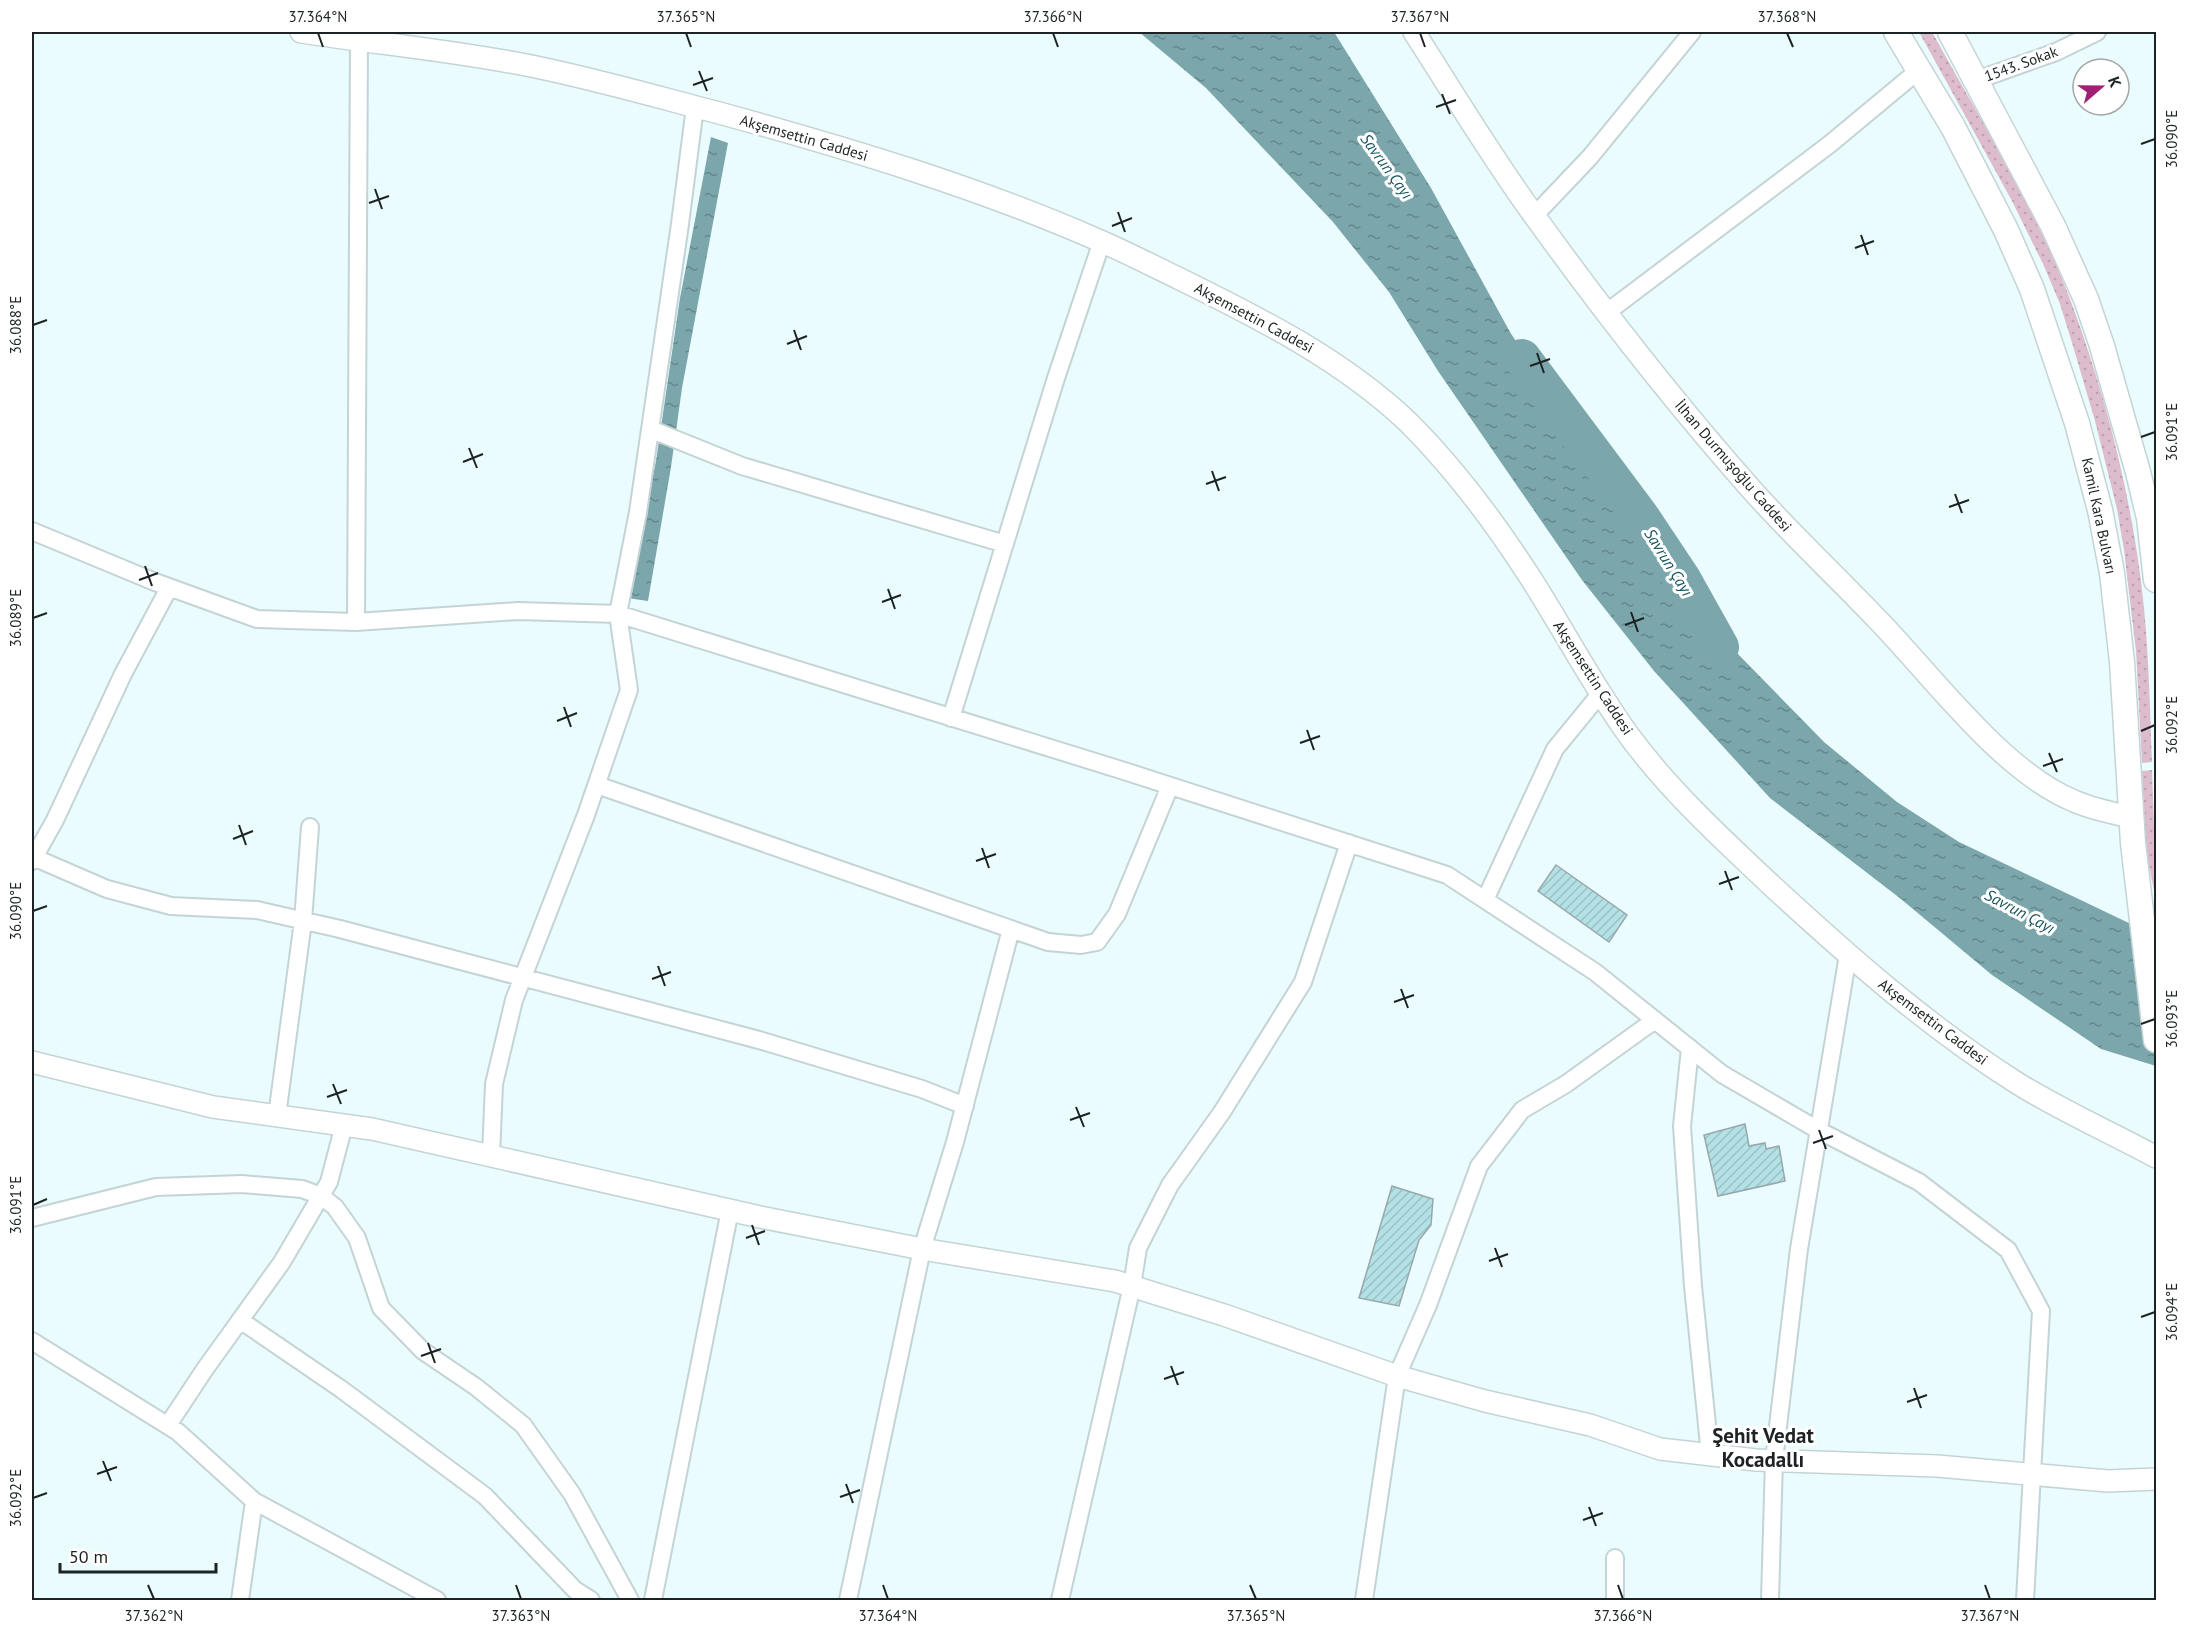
<svg xmlns="http://www.w3.org/2000/svg" width="2188" height="1632" font-family="'PT Sans',sans-serif">
	<defs>
		<pattern id="green-dots" width="8" height="8" patternUnits="userSpaceOnUse" patternTransform="scale(1.5)"><rect width="8" height="8" fill="#ddbccd"/><path d="M2 2h.1M6 6h.1" fill="none" stroke="#bda1b0" stroke-width="1.8" stroke-linecap="round"/></pattern>
		<pattern id="water-ripples" width="26" height="14" patternUnits="userSpaceOnUse" patternTransform="scale(1.5)"><rect width="26" height="14" fill="#7ba6ab"/><path d="M2 4q2-2 4 0t4 0M15 11q2-2 4 0t4 0" fill="none" stroke="#64878b"/></pattern>
		<pattern id="building-hatch" width="6" height="6" patternUnits="userSpaceOnUse" patternTransform="scale(1.5)"><rect width="6" height="6" fill="#b3e1e6"/><path d="M-1 1l2-2M0 6l6-6M5 7l2-2" fill="none" stroke="#9ac1c5"/></pattern>
	</defs>
	<rect width="100%" height="100%" fill="#ebfcfe"/>
	<path fill="url(#green-dots)" d="M1919 32H1932C1980 119 2034 205 2070 299 2106 395 2134 505 2144 608 2149 659 2150 711 2152 762L2142 763 2136 651 2124 550 2117 509 2095 421 2073 346 2060 304 2044 266 2012 201Z
		M2152 770 2155 851 2154 891 2145 845 2142 771Z"/>
	<path fill="url(#water-ripples)" d="M1139 32H1334L1431 188 1510 332 1610 489 1671 575 1737 653 1824 742 1897 802 1959 842 2156 936V1066L2101 1049 1992 975 1901 899 1770 798 1654 671 1582 580 1438 371 1389 292 1333 222 1206 88Z
		M711 137 728 143 682 388 671 467 648 601 627 598 656 461 680 298Z"/>
	<g fill="none" stroke-linecap="round" stroke-linejoin="round">
		<path stroke="#7ba6ab" stroke-width="38" d="M1522 358 1640 516 1682 579 1720 647"/>
	</g>
	<path fill="url(#building-hatch)" stroke="#98a8aa" stroke-width="1.5" d="M1556 865 1627 915 1609 942 1538 891Z
		M1745 1124 1749 1146 1765 1143 1766 1149 1779 1146 1785 1181 1718 1196 1704 1135Z
		M1392 1186 1433 1199 1431 1225 1419 1240 1399 1306 1359 1298Z"/>
	<g fill="none" stroke-linecap="round" stroke-linejoin="round">
		<g stroke="#c4d4d6" stroke-width="20">
			<path id="minor" d="M1977 80 2056 52 2097 32
				M1534 216 1590 157 1692 32
				M1606 313 1830 144 1919 70
				M650 429 742 466 1005 544
				M32 531 155 582 257 619 356 622 518 611 618 614 1121 770 1447 875 1595 972 1722 1074 1818 1130 1919 1182 2008 1250 2041 1311 2025 1600
				M356 622 359 40
				M951 718 1056 378 1102 241
				M597 785 1048 942 1081 945 1097 942 1117 914 1170 786
				M33 857 107 889 171 906 257 910 340 929 759 1040 922 1089 965 1106
				M32 861 55 820 123 674 169 588
				M1485 900 1555 749 1600 694
				M1690 1048 1682 1126 1693 1286 1710 1455
				M277 1116 303 921 310 827
				M491 1156 494 1084 514 1000 586 815 629 690 618 614 638 512 680 224 695 107
				M32 1218 156 1187 242 1184 302 1189 321 1196 335 1207 357 1238 381 1308 423 1351 476 1387 523 1425 572 1494 630 1600
				M240 1320 341 1389 485 1496 575 1590 591 1600
				M32 1341 178 1432 254 1501 437 1600
				M168 1425 205 1369 282 1262 329 1182 344 1125
				M240 1600 254 1501
				M653 1600 730 1210
				M848 1600 922 1249 955 1142 1011 929
				M1060 1600 1132 1286 1138 1248 1170 1185 1222 1112 1303 982 1349 843
				M1364 1600 1397 1376 1428 1305 1479 1166 1522 1110 1566 1084 1655 1020
				M1615 1600V1558
				M1770 1600 1774 1460 1799 1249 1848 955"/>
		</g>
		<g stroke="#c4d4d6" stroke-width="24">
			<path id="tertiary" d="M301 32C380 44 459 51 536 67 599 80 661 98 723 114 850 149 977 187 1098 240 1126 252 1153 266 1180 279 1261 319 1343 360 1409 423 1454 468 1493 520 1528 574 1563 628 1592 685 1630 737 1670 791 1721 838 1770 884 1848 956 1927 1026 2017 1083 2062 1111 2110 1132 2156 1157
				M1414 32C1454 94 1492 158 1536 218 1603 311 1675 403 1751 489 1791 534 1835 575 1876 618 1931 674 2001 771 2074 801 2092 809 2112 813 2131 817
				M32 1062 213 1107 372 1129 760 1217 922 1249 1115 1281 1224 1315 1397 1376 1485 1401 1590 1425 1660 1449 1756 1460 1937 1466 2108 1481 2156 1479"/>
		</g>
		<g stroke="#c4d4d6" stroke-width="27">
			<path id="secondary" d="M1896 32 1953 127 2006 230 2032 289 2077 423 2100 510 2112 573 2122 662 2133 843 2156 1040
				M1950 32 2053 226 2086 299 2102 346 2138 472 2149 518 2156 580"/>
		</g>
		<use href="#minor" stroke="#fff" stroke-width="16"/>
		<use href="#tertiary" stroke="#fff" stroke-width="21"/>
		<use href="#secondary" stroke="#fff" stroke-width="24"/>
	</g>
	<path fill="none" stroke="#1d2324" stroke-width="2" d="M318 33 323 47M686 33 691 47M1053 33 1058 47M1420 33 1425 47M1787 33 1793 47M699 71 707 91M693 85 713 78M1442 94 1450 114M1436 107 1456 100M2141 144 2155 139M375 189 382 209M369 203 389 196M1118 212 1125 232M1112 226 1132 218M1861 235 1868 255M1855 248 1874 241M33 325 47 320M794 330 801 350M787 344 807 336M1537 353 1544 373M1530 366 1550 359M2141 437 2155 432M469 448 477 468M463 462 483 454M1212 471 1219 491M1206 484 1226 477M1955 494 1962 513M1949 507 1969 500M145 566 152 586M139 580 158 573M888 589 895 609M882 602 901 595M1631 612 1638 632M33 618 47 613M1625 625 1644 618M564 707 571 727M557 721 577 713M1307 730 1314 750M2141 731 2155 725M1300 743 1320 736M2049 753 2057 772M2043 766 2063 759M239 825 246 845M233 839 253 831M982 848 989 868M976 861 996 854M1725 871 1732 890M1719 884 1739 877M33 911 47 906M658 966 665 986M652 979 671 972M1401 989 1408 1008M1394 1002 1414 995M2141 1024 2155 1019M333 1084 341 1104M327 1097 347 1090M1076 1107 1084 1127M1070 1120 1090 1113M1819 1130 1826 1149M1813 1143 1833 1136M33 1205 47 1199M752 1225 759 1245M746 1238 765 1231M1495 1248 1502 1267M1489 1261 1508 1254M2141 1317 2155 1312M428 1343 435 1363M421 1356 441 1349M1171 1366 1178 1385M1164 1379 1184 1372M1914 1388 1921 1408M1907 1402 1927 1395M103 1461 111 1481M97 1474 117 1467M846 1484 853 1503M840 1497 860 1490M33 1498 47 1493M1589 1507 1596 1526M1583 1520 1603 1513M148 1585 154 1599M516 1585 521 1599M883 1585 888 1599M1250 1585 1256 1599M1618 1585 1623 1599M1985 1585 1990 1599"/>
	<g text-anchor="middle" stroke-width="6" stroke-linejoin="round" paint-order="stroke">
		<g font-size="15" fill="#1d2324" stroke="#fff">
			<text transform="translate(2021 64) rotate(-20)" y="5">1543. Sokak</text>
			<text transform="translate(804 138) rotate(16)" y="5">Akşemsettin Caddesi</text>
			<text transform="translate(1254 318) rotate(28)" y="5">Akşemsettin Caddesi</text>
			<text transform="translate(1733 466) rotate(49)" y="5">İlhan Durmuşoğlu Caddesi</text>
			<text transform="translate(2099 516) rotate(78)" y="5">Kamil Kara Bulvarı</text>
			<text transform="translate(1593 678) rotate(57)" y="5">Akşemsettin Caddesi</text>
			<text transform="translate(1933 1022) rotate(37)" y="5">Akşemsettin Caddesi</text>
		</g>
		<g font-size="16" font-style="italic" fill="#17555c" stroke="#fff">
			<text transform="translate(1387 166) rotate(54)" y="6">Savrun Çayı</text>
			<text transform="translate(1669 562) rotate(58)" y="6">Savrun Çayı</text>
			<text transform="translate(2020 911) rotate(28)" y="6">Savrun Çayı</text>
		</g>
		<g font-size="21" font-weight="bold" fill="#1d2324" stroke="#fff">
			<text x="1763" y="1443">Şehit Vedat<tspan x="1763" dy="24">Kocadallı</tspan></text>
		</g>
	</g>
	<rect width="2188" height="1632" fill="none" stroke="#ffffff" stroke-width="66"/>
	<g transform="translate(2101 87) rotate(70)"><circle r="28" fill="#ffffff" stroke="#a5a7a7" stroke-width="1.5"/>
	<path d="M0-4.5L10 22L0 15L-10 22Z" fill="#9f2074"/>
	<text y="-9" font-size="16" font-weight="bold" text-anchor="middle" fill="#1d2324">K</text>
	</g>
	<path d="M60 1563v9h156v-9" fill="none" stroke="#1d2324" stroke-width="3"/>
	<text x="69" y="1563" font-size="18" fill="#1d2324" stroke="#ffffff" stroke-width="4.5" paint-order="stroke">50 m</text>
	<rect x="33" y="33" width="2122" height="1566" fill="none" stroke="#1d2324" stroke-width="2"/>
	<g font-size="15" text-anchor="middle" fill="#1d2324">
		<text x="318" y="22">37.364°N</text>
		<text x="686" y="22">37.365°N</text>
		<text x="1053" y="22">37.366°N</text>
		<text x="1420" y="22">37.367°N</text>
		<text x="1787" y="22">37.368°N</text>
		<text transform="translate(2172 139) rotate(-90)" y="5">36.090°E</text>
		<text transform="translate(16 325) rotate(-90)" y="5">36.088°E</text>
		<text transform="translate(2172 432) rotate(-90)" y="5">36.091°E</text>
		<text transform="translate(16 618) rotate(-90)" y="5">36.089°E</text>
		<text transform="translate(2172 725) rotate(-90)" y="5">36.092°E</text>
		<text transform="translate(16 911) rotate(-90)" y="5">36.090°E</text>
		<text transform="translate(2172 1019) rotate(-90)" y="5">36.093°E</text>
		<text transform="translate(16 1205) rotate(-90)" y="5">36.091°E</text>
		<text transform="translate(2172 1312) rotate(-90)" y="5">36.094°E</text>
		<text transform="translate(16 1498) rotate(-90)" y="5">36.092°E</text>
		<text x="154" y="1621">37.362°N</text>
		<text x="521" y="1621">37.363°N</text>
		<text x="888" y="1621">37.364°N</text>
		<text x="1256" y="1621">37.365°N</text>
		<text x="1623" y="1621">37.366°N</text>
		<text x="1990" y="1621">37.367°N</text>
	</g>
</svg>
